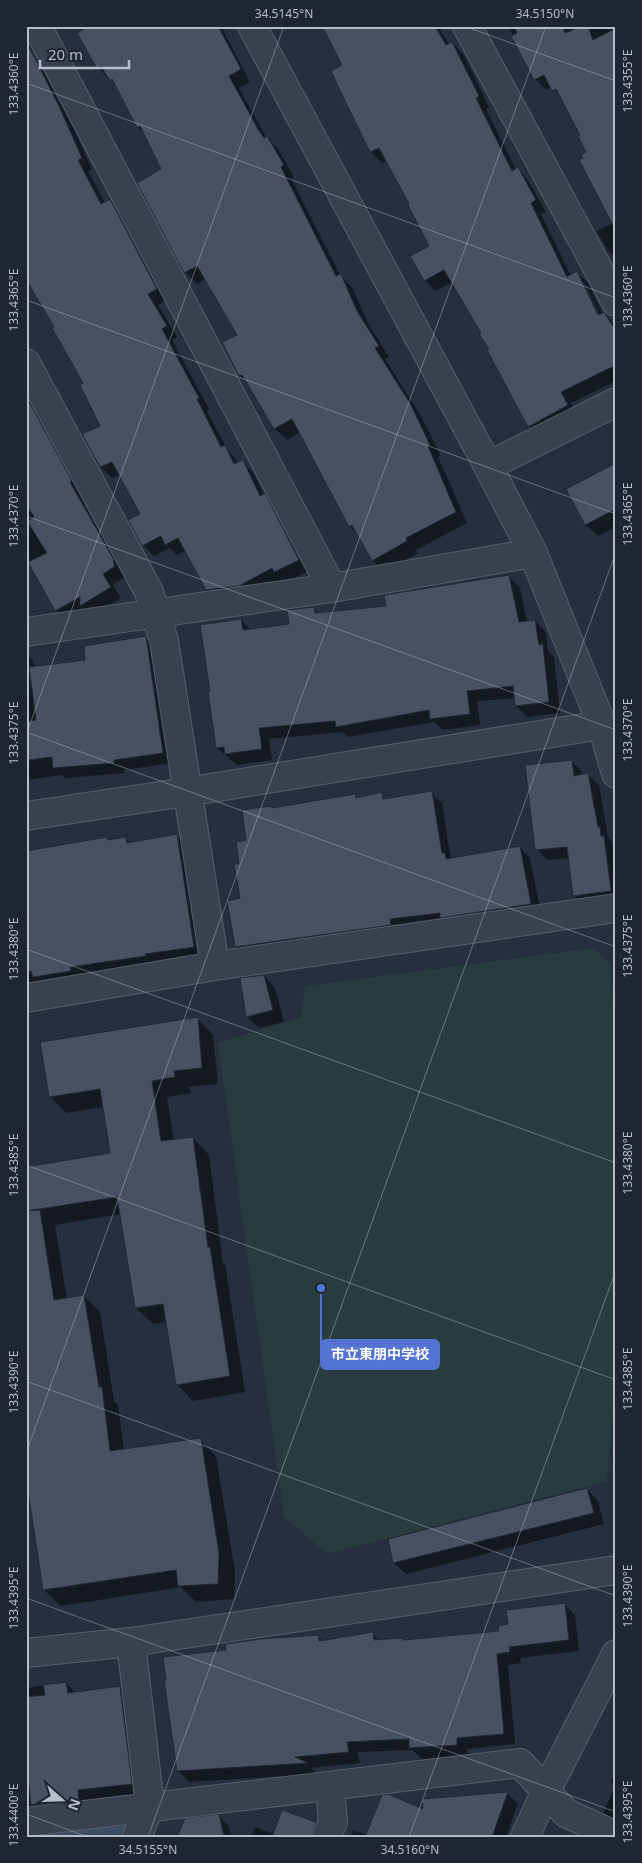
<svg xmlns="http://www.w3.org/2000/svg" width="642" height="1863" font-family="'Noto Sans','Noto Sans JP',sans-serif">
	<rect width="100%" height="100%" fill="#262f3e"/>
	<path fill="#283b3f" d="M594 948 610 964 616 1046V1376L607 1481 327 1554 284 1517 218 1043 301 1017 305 986Z"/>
	<path fill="#3d4b65" d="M135 1817 127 1837H26V1834Z"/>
	<path fill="#0007" fill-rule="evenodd" d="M83 26H221L250 82 239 88 266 137 278 149 294 177 291 178 340 275 352 287 368 323 389 357 385 359 422 418 441 456 438 457 467 523 416 550 418 553 385 572 373 561 359 535 350 526 300 432 287 440 275 429 251 387 240 376 239 336 205 279 197 284 185 272 163 170 145 134 138 127 117 86 98 68Z
		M323 26H438L449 45 452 43 463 54 489 107 486 109 516 170 518 169 528 180 546 212 541 214 571 276 577 272 588 283 603 314 604 313 616 326V381L571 403 578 416 540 437 529 426 482 333 453 282 435 291 425 280 430 247 411 205 387 160 382 163 371 152 332 71 344 65ZM582 284H585L602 320 600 321Z
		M508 26H616V259L608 251 597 231 613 223 582 135 564 101 552 87 546 90 535 79Z
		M37 64 48 75 70 119 92 170 88 171 105 203 110 200 121 211 167 300 158 305 177 337 172 340 209 409 207 411 227 449 235 458 238 463 242 461 253 472 264 495 275 506 309 571 286 582 283 579 250 596 219 601 207 590 186 550 177 555 170 548 154 556 143 545 141 514 120 474 112 478 101 467 84 435 102 426 85 383Z
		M26 405 42 419 82 492 80 493 124 572H123L125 577 113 585 121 598 92 616 67 621 56 610 26 555Z
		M616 465V527L598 536 586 525 567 490Z
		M509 577 520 588 527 622 535 621 546 632 548 651 554 657 560 713 527 717 516 706 515 698 477 701 480 725 443 730 434 722 348 737 343 732 269 739 272 760 237 765 217 748 210 693 241 620 251 630 290 625 313 608 320 614 388 607Z
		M26 580 30 629 26 632Z
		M146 637 156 648 173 763 124 770V773L65 778 62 775 26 780V654L33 660 34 668 86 661Z
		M572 761 582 772 583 776 588 775 599 785 608 836 614 848 616 862V902L585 906 574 895 569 858 547 860 537 849Z
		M431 793 442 803 451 860 519 847 530 858 541 914 247 958 236 947 242 899 240 865 248 842 271 807 274 809 355 795 358 799 381 794 387 800Z
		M177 836 188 847 204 958 26 990V852L107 838 109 841 126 838 131 844Z
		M264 976 275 988 284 1022 259 1028 247 1017 241 979Z
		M197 1018 213 1035 218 1084 189 1087 191 1093 167 1097 174 1141 193 1138 209 1155 223 1263 225 1264 245 1392 193 1401 177 1384 167 1322 153 1324 136 1308 121 1214 55 1225 67 1299 84 1296 100 1312 114 1401 118 1405 124 1450 200 1440 216 1456 235 1572 234 1599 196 1602 181 1587 61 1606 44 1590 29 1489 26 1486V1168L112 1154 104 1107 66 1113 50 1096Z
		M587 1489 598 1501 604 1524 406 1574 394 1563 389 1540Z
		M564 1604 575 1615 579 1651 520 1658 521 1663 508 1665 515 1744 467 1749 468 1756 422 1759 412 1750 358 1752 360 1763 311 1768 317 1774 189 1782 178 1770 227 1651 318 1636 324 1642 373 1634 380 1641H404L500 1632 509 1625Z
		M66 1683 76 1693 120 1687 131 1698 142 1794 88 1800 89 1810 43 1815 34 1806 26 1807V1688Z
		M616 1770V1824L604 1812 615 1786 611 1782Z
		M508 1794 518 1804 506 1837H344L346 1835 351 1837 353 1830 367 1835 425 1811 424 1800Z
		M219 1816 229 1826 231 1837H179Z
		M315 1824 326 1834 325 1837H251L255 1827 274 1834Z"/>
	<path fill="#485161" stroke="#212835" d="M89 26H218L241 69 229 76 258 129 264 138 267 136 284 165 281 167 336 276 341 274 357 311 379 346 375 348 411 405 430 445 428 446 456 512 406 538 407 541 372 561 352 525 349 527 292 419 274 429 242 375 239 376 222 342 237 335 197 266 184 273 137 183 161 169 140 126 137 128 112 79 110 81 101 66 97 69 77 33Z
		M322 26H435L446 45 452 42 479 96 476 98 512 171 518 167 536 200 531 203 567 277 577 271 598 315 604 312 616 331V365L561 392 568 405 528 427 487 350 489 349 479 334 481 333 444 270 424 281 410 256 429 246 408 205 409 204 379 148 370 152 343 97 331 71 342 65Z
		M514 26H562L565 33 583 26H588L593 40 616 28V231L579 160 583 158 581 155 586 152 578 136 580 135 556 89 552 91 544 75 534 80 511 36 517 33Z
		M26 41 59 106 82 158 78 160 101 204 110 199 157 289 148 294 167 326 162 329 199 398 197 399 221 447 225 445 234 464 243 460 260 496 265 493 299 560 274 572 272 568 239 586 206 590 178 538 165 545 161 536 142 546 128 520 140 514 112 462 100 467 82 434 100 426 80 385 83 383 52 328 54 327 26 279Z
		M26 396 72 481 70 482 114 560 113 561 115 566 103 574 111 587 80 606V597L55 611 28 562 47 553 27 521 34 517 26 504Z
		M616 463V509L585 525 566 489Z
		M509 575 519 622 535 620 539 645 543 644 549 702 515 706 513 686 467 691 470 714 430 719 429 710 336 727 335 721 259 728 262 749 225 754 224 747 216 748 208 692 210 691 200 625 241 619 243 630 289 624 287 610 314 607 315 613 386 606 384 595Z
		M146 636 163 753 114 760V763L53 768 52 757 29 760 26 722 36 720 29 667 85 660 84 646Z
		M572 760 574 776 588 773 598 827H600L601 836H604L611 891 573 896 567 847 535 850 525 765Z
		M432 791 442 853H445L446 859 520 846 531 904 440 918V913L390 919 391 925 235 947 227 901 240 898 234 864H239L236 842 246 840 242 810 271 806 272 808 355 794 356 798 382 792 383 799Z
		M177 834 194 947 145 954 146 956 70 967 71 971 33 977 31 971 26 972V851L107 837 108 840 126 837 127 843Z
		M264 975 273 1010 246 1017 240 978Z
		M198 1017 202 1068 174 1071 175 1077 152 1081 161 1141 193 1137 208 1247H210L230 1376 176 1385 163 1304 135 1308 117 1197 26 1211V1167L110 1153 100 1089 49 1097 40 1042Z
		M40 1210 54 1300 84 1295 99 1387H102L110 1451 201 1438 219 1553 218 1584 178 1586 176 1570 43 1590 26 1478V1211Z
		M587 1488 594 1513 393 1563 388 1539Z
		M565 1603 569 1640 509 1647 510 1652 497 1654 504 1734 457 1738V1745L409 1748V1739L347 1742 349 1752 295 1757 308 1763 177 1771 164 1680H166L163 1657 226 1650 225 1644 261 1639 319 1635V1641L373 1632 374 1640 402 1638 403 1640 499 1631 498 1626 508 1624 506 1610Z
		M66 1682 68 1693 120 1686 132 1784 78 1790 79 1799 31 1805 26 1758V1697L45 1695 43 1685Z
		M508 1792 492 1837H365L382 1795 388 1794 423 1809 422 1799Z
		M282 1810 316 1822 311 1837H272Z
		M219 1814 224 1837H177L185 1818Z"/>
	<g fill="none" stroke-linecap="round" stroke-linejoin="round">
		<g stroke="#585f6b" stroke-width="30">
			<path id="minor" d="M37 26 332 588
				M467 26 616 302
				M26 363 149 592 164 641 215 966
				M488 466 616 402
				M26 632 332 588 533 553
				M26 998 215 966 616 908
				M131 1642 150 1806 137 1837
				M26 1822C191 1801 356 1783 520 1763L566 1813 616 1836
				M326 1837 333 1822 330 1787"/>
		</g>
		<g stroke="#585f6b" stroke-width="30">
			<path id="tertiary" d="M252 26 488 466 533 553 602 725 616 774
				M26 816 186 792 602 725
				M26 1653 131 1642 616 1570
				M525 1837 546 1791 616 1654"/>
		</g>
		<use href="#minor" stroke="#3a414e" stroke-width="28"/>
		<use href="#tertiary" stroke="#3a414e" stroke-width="28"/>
	</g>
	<path fill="none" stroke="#b6bcc8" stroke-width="1" stroke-opacity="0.45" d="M464 26 616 81M26 83 616 298M26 300 616 514M26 516 616 730M26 732 616 947M26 735 284 26M26 949 616 1163M26 1165 616 1380M26 1381 616 1596M26 1453 546 26M26 1598 616 1812M26 1814 88 1837M148 1837 616 552M409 1837 616 1270"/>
	<path fill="none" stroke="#5374d2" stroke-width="2" d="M321 1288L321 1354"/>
	<circle fill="#5374d2" stroke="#1f2633" stroke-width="2" cx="321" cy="1288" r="5"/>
	<rect fill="#5374d2" stroke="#5374d2" stroke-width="2" x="321" y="1340" width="118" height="29" rx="5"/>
	<g font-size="14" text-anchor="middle" font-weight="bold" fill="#fff">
		<text x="380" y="1359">市立東朋中学校</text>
	</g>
	<rect width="642" height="1863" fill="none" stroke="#1f2633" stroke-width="55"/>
	<g transform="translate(62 1800) rotate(110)" stroke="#1f2633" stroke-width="4" paint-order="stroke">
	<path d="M0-4L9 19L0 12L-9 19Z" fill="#b6bcc8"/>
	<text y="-8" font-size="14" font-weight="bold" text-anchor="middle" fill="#b6bcc8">N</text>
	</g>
	<path d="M40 60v8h89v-8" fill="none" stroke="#b6bcc8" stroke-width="2.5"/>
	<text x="48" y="60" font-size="15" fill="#b6bcc8" stroke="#1f2633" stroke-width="4" paint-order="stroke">20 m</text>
	<rect x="28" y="28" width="586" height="1808" fill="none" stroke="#b6bcc8" stroke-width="2"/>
	<g font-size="12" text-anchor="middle" fill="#b6bcc8">
		<text x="284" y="18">34.5145°N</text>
		<text x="545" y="18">34.5150°N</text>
		<text transform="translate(628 81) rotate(-90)" y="4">133.4355°E</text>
		<text transform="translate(14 84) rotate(-90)" y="4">133.4360°E</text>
		<text transform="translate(628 297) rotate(-90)" y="4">133.4360°E</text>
		<text transform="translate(14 300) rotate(-90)" y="4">133.4365°E</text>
		<text transform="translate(628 514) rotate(-90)" y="4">133.4365°E</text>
		<text transform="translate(14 516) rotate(-90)" y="4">133.4370°E</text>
		<text transform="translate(628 730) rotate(-90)" y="4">133.4370°E</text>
		<text transform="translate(14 733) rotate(-90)" y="4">133.4375°E</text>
		<text transform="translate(628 946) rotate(-90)" y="4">133.4375°E</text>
		<text transform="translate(14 949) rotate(-90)" y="4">133.4380°E</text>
		<text transform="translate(628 1163) rotate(-90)" y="4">133.4380°E</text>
		<text transform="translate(14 1165) rotate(-90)" y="4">133.4385°E</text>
		<text transform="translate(628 1379) rotate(-90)" y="4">133.4385°E</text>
		<text transform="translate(14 1382) rotate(-90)" y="4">133.4390°E</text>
		<text transform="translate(628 1596) rotate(-90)" y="4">133.4390°E</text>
		<text transform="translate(14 1598) rotate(-90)" y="4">133.4395°E</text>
		<text transform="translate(628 1812) rotate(-90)" y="4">133.4395°E</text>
		<text transform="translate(14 1815) rotate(-90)" y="4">133.4400°E</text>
		<text x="148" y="1854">34.5155°N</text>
		<text x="410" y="1854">34.5160°N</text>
	</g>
</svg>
